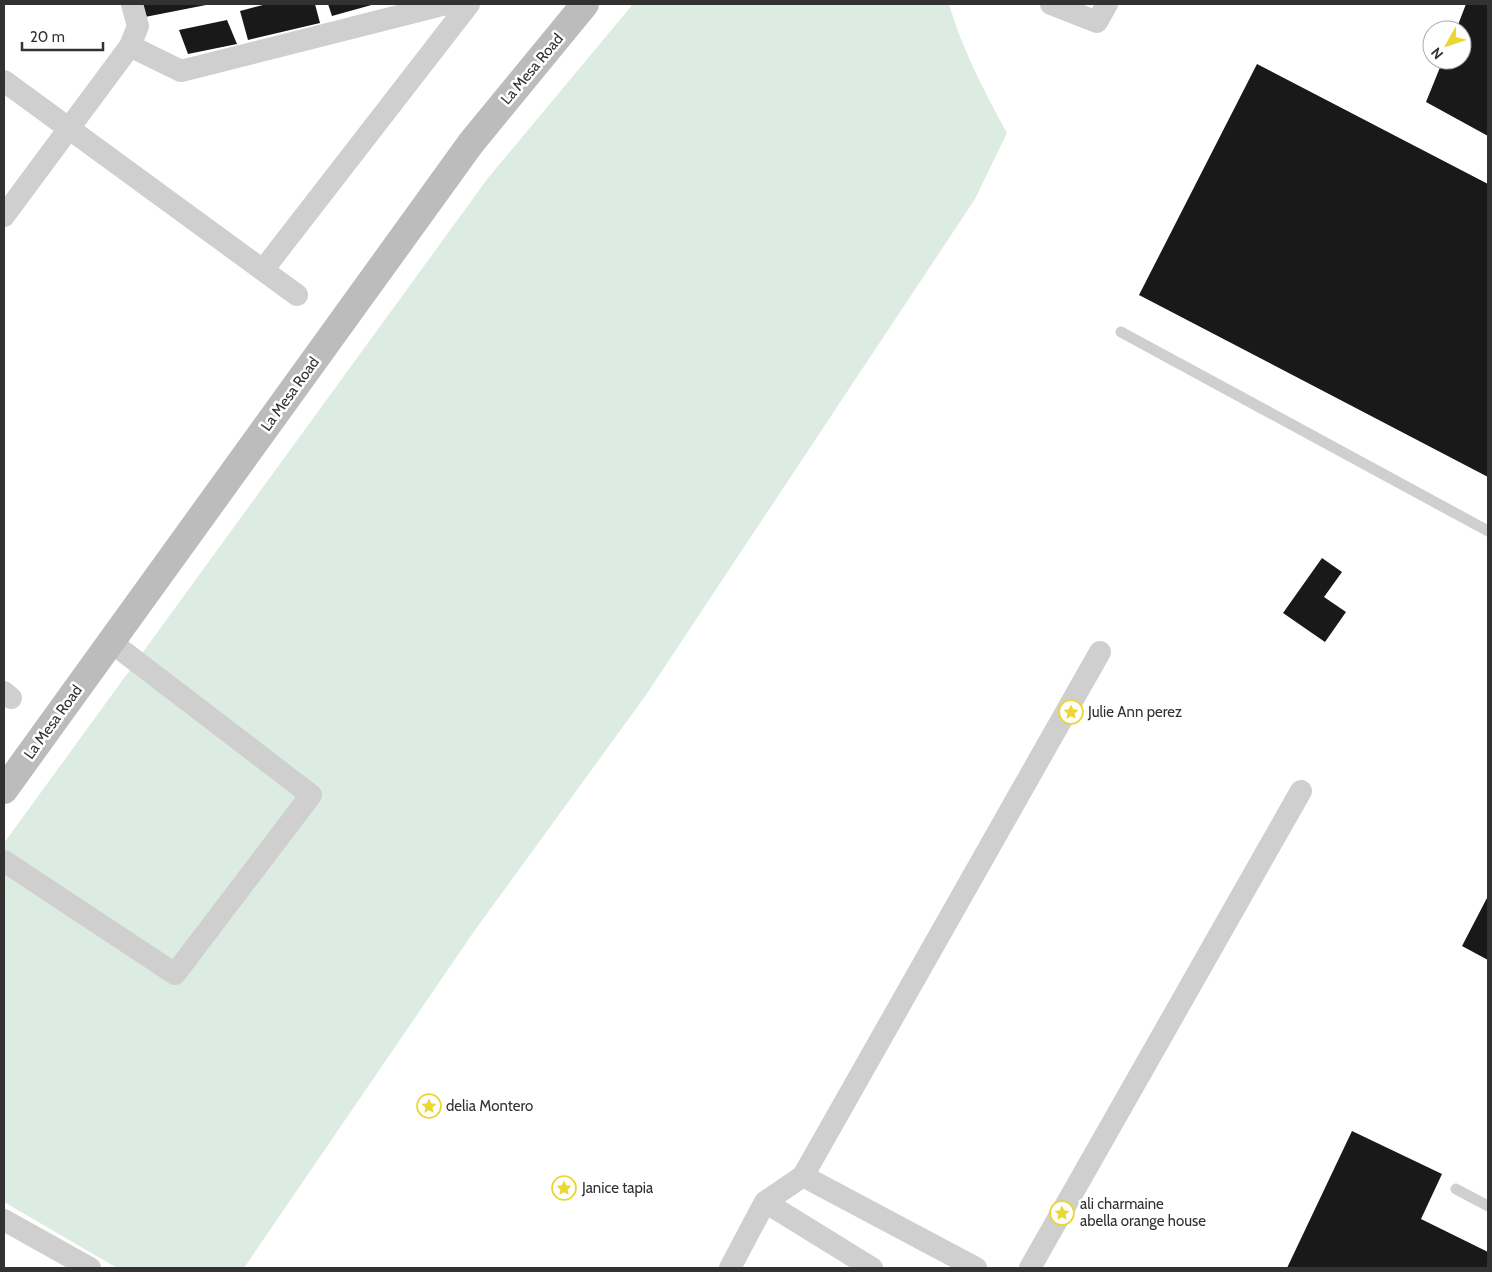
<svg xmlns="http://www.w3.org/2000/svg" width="1492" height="1272" font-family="Cabin,sans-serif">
	<rect width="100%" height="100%" fill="#fff"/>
	<path fill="#ddece3" d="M633 4H949C962 49 984 91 1007 133L975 199 646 695 475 930 244 1268H117L4 1202V843L488 178Z"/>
	<path fill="#191919" d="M141 4H206V5L145 17Z
		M267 4H315L320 23 248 40 240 11Z
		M328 4H375L332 16Z
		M1466 4H1488V136L1426 102 1443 60H1462V30H1456Z
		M227 20 237 44 188 54 179 30Z
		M1257 64 1488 184V477L1139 295Z
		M1322 558 1342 572 1324 597 1346 612 1325 642 1283 613Z
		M1488 896V960L1462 946Z
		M1352 1131 1442 1174 1421 1219 1488 1252V1268H1287Z"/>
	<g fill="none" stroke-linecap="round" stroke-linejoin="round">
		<path stroke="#cfcfcf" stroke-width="11" d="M1121 332 1488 531
			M1456 1189 1488 1206"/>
		<path stroke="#cfcfcf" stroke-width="22" d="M1051 4 1097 22 1107 4
			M130 46 181 71 446 4
			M4 81 297 295
			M4 216 130 46 138 26 132 4
			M263 270 469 4
			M4 692 11 698
			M4 861 175 974 311 795 111 642
			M803 1176 976 1268
			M765 1202 872 1268
			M4 1220 90 1268
			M730 1268 765 1202 803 1176 1100 652
			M1030 1268 1301 791"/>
		<path stroke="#bcbcbc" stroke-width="28" d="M4 790 471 143 585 4"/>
	</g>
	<defs>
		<g id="sight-ring" transform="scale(1.25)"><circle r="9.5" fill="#fff" stroke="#ebd632" stroke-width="1.5"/><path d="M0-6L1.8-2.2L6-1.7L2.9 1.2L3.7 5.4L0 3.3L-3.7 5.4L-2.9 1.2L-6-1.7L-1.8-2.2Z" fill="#ebd632"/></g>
	</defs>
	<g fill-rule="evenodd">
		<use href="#sight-ring" x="1071" y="712"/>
		<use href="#sight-ring" x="429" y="1106"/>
		<use href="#sight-ring" x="564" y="1188"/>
		<use href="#sight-ring" x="1062" y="1213"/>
	</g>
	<g text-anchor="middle" stroke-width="5" stroke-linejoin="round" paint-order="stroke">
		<g font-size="15" fill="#323232" stroke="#fff">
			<text transform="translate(532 69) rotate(-50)" y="5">La Mesa Road</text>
			<text transform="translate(290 394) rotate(-54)" y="5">La Mesa Road</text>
			<text transform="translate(53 722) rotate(-54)" y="5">La Mesa Road</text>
		</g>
		<g font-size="15" fill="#323232" stroke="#fff" text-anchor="start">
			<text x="1088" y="717">Julie Ann perez</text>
			<text x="446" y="1111">delia Montero</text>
			<text x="582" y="1193">Janice tapia</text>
			<text x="1080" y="1209">ali charmaine<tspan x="1080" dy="17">abella orange house</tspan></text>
		</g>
	</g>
	<rect width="1492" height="1272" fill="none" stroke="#323232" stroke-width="10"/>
	<g transform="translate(1447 45) rotate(230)"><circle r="24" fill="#ffffff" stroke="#adadad"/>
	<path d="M0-4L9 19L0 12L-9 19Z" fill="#ebd632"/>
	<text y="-8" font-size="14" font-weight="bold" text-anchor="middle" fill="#323232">N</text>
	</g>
	<path d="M22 42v8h81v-8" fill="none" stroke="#323232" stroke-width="2.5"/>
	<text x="30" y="42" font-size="15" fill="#323232" stroke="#ffffff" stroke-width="4" paint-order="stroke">20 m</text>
</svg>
